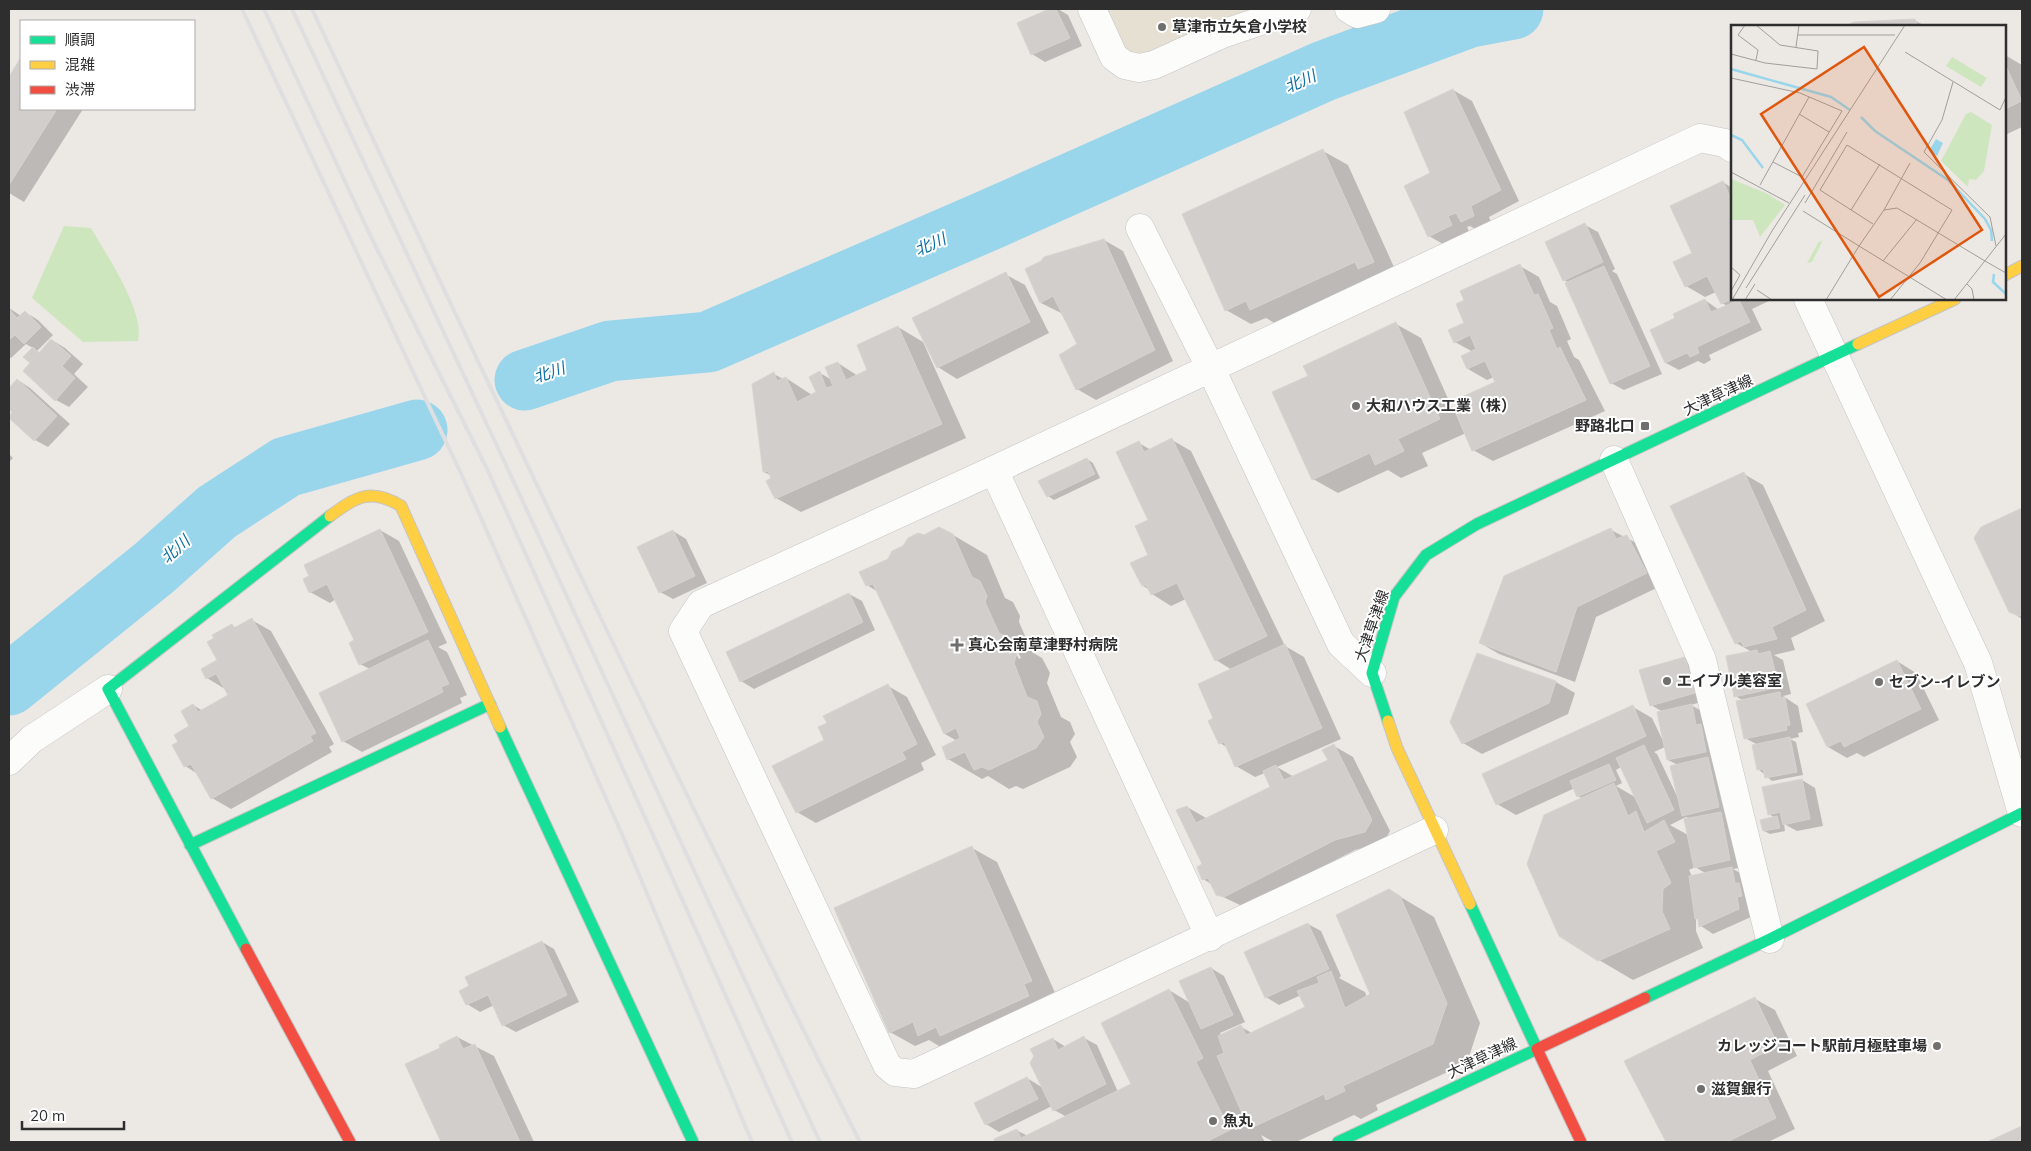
<svg xmlns="http://www.w3.org/2000/svg" width="2031" height="1151" font-family="Mulish,'Noto Sans JP',sans-serif">
	<rect width="100%" height="100%" fill="#ece8e4"/>
	<path fill="#e6e0d3" d="M1102 9H1258L1136 60 1117 45Z"/>
	<path fill="#cee6be" d="M64 226 91 228C107 256 145 311 138 341L83 342 32 298Z"/>
	<path fill="#0003" fill-rule="evenodd" d="M1052 9H1058L1068 15 1082 46 1045 62 1032 54 1019 24Z
		M1914 20 1925 26H1848L1854 24Z
		M2005 55 2022 65V127L2005 135Z
		M21 60V109H83L24 202 9 193V79Z
		M1453 90 1472 101 1519 201 1489 217 1493 227 1481 232 1470 226 1467 227 1471 236 1448 247 1429 236Z
		M1323 151 1348 165 1398 276 1276 324 1266 318 1251 324 1226 310Z
		M1723 182 1732 188V299H1773L1752 309 1762 330 1709 355 1711 360 1704 364 1698 361 1679 370 1666 363 1651 330 1676 319 1705 300 1719 310 1727 306 1722 303 1716 292 1705 297 1686 286 1694 253Z
		M1585 225 1598 232 1615 269 1612 271 1617 274 1662 374 1624 390 1611 383 1569 283 1564 280Z
		M1104 240 1123 251 1173 361 1096 400 1077 389 1078 344 1061 313 1041 303Z
		M1520 266 1539 277 1550 302 1557 306 1571 339 1567 341 1574 357 1579 360 1605 411 1493 461 1473 450 1466 433 1422 453 1428 466 1401 478 1388 470 1338 493 1313 479 1309 377 1396 324 1421 338 1453 410 1469 404 1496 383 1494 377 1487 380 1468 369 1473 352 1455 342 1466 323Z
		M1005 274 1025 285 1049 333 957 379 938 367Z
		M9 308 21 316 25 312 38 320 53 335 37 351 41 353 52 340 65 348 83 364 74 374 88 387 69 407 56 400 24 370 31 363 33 348 26 344 11 358 9 357Z
		M898 327 923 342 966 438 801 512 776 498 772 476 764 472 774 374 783 379 786 378 812 395 817 392 820 373 832 380 838 363 858 376 869 371Z
		M18 380 30 388 70 424 48 447 35 440 9 408V390Z
		M1172 440 1191 451 1285 646 1304 657 1341 739 1277 767 1294 777 1329 760 1334 746 1353 757 1390 831 1384 842 1355 850 1244 907 1217 894 1213 885 1203 879 1204 864 1187 807 1206 818 1272 788 1265 773 1255 777 1236 766 1228 748 1220 743 1214 719 1232 670 1216 660 1186 599 1171 606 1152 594 1150 590 1143 586 1150 555V520L1139 443 1151 450Z
		M9 454 13 458 9 462Z
		M1087 459 1093 463 1100 478 1054 500 1048 496Z
		M1744 474 1763 485 1825 621 1791 638 1795 650 1774 655 1783 660 1791 694 1783 696 1798 706 1803 732 1798 733 1799 737 1790 739 1796 742 1803 775 1772 781 1758 769V745L1745 738 1744 701 1735 696 1752 652 1736 643 1672 507Z
		M2022 509V619L2010 611 1982 528Z
		M380 530 399 541 447 643 438 647 447 652 467 695 460 698 462 703 362 752 343 741 370 669 360 664 356 641 336 599 330 603 310 592Z
		M1611 530 1646 548 1665 584 1596 617 1575 682 1499 654 1480 643Z
		M673 531 686 539 707 583 673 599 660 592Z
		M953 535 987 555 1005 598 1013 602 1020 616 1019 622 1032 652 1042 658 1050 673 1047 683 1061 717 1070 722 1075 734 1070 742 1077 757 1070 767 1023 789 1016 786 1009 789 988 776 982 779 948 759 957 741 945 734 878 592 867 585 889 560 924 536ZM1007 637H1010L1021 658 1019 659Z
		M849 594 862 601 875 630 754 689 741 681Z
		M252 620 271 631 334 744 329 747 332 752 231 809 212 798 198 774 185 766 180 742 191 727 193 705 203 711 229 696 225 689 207 678 219 661 232 625 236 628Z
		M1478 655 1556 682 1575 693 1568 714 1482 754 1463 743Z
		M1684 658 1697 665 1707 700 1691 705 1705 713 1719 759 1711 761 1720 766 1731 814 1725 816 1733 820 1743 867 1733 869 1745 876 1751 917 1713 934 1701 926 1700 920 1696 918V931L1703 948 1633 980 1599 960 1583 799 1578 796 1575 788 1516 815 1497 804 1633 707 1652 718 1664 743 1663 712 1651 705ZM1665 747 1668 760 1678 765V798L1657 754 1654 752ZM1621 767 1635 797 1616 786 1622 783 1616 770ZM1686 817 1690 819 1688 835 1670 825ZM1695 867 1707 874 1692 876 1689 870Z
		M1897 661 1916 673 1939 720 1864 757 1857 753 1847 758 1828 747Z
		M888 686 907 697 936 755 921 763 924 770 816 823 797 812 825 741Z
		M1802 780 1815 788 1823 826 1797 831 1784 824 1785 831 1770 834 1764 831 1775 818 1769 814Z
		M972 848 997 862 1056 995 944 1049 929 1040 915 1046 890 1032Z
		M1389 890 1434 917 1480 1023 1467 1063 1376 1105 1378 1110 1361 1119 1354 1115 1296 1142H1274L1261 1135 1265 1142H997L996 1140 1016 1130 1028 1136 1067 1117 1054 1110 1052 1106 999 1132 986 1124 1027 1078 1043 1088 1053 1039 1066 1047 1084 1038 1097 1045 1118 1092 1133 1085 1169 990 1190 1003 1211 968 1224 976 1245 1022 1220 1033 1221 1036 1241 1027 1252 1033 1306 1007 1301 995 1279 1005 1266 997 1308 924 1321 931 1341 976 1339 978 1365 992 1367 998 1371 995Z
		M542 942 554 949 579 1002 516 1032 503 1025 494 1005 480 1012 467 1004Z
		M1755 999 1775 1010 1797 1056 1768 1071 1795 1129 1768 1142H1668L1626 1062Z
		M457 1037 494 1056 534 1142H442L407 1065 442 1049Z"/>
	<g fill="none" stroke-linecap="round" stroke-linejoin="round">
		<path stroke="#99d6ec" stroke-width="61" d="M525 380 610 351 708 342 989 220 1324 71 1470 17 1513 9
			M9 685 154 568 217 512 286 467 417 430"/>
	</g>
	<path fill="#d1cecb" stroke="#d7d4d0" d="M1049 9H1056L1070 38 1031 55 1017 23Z
		M1915 19 1918 26H1845L1854 22Z
		M21 57V109H57L9 185V77Z
		M2005 64 2022 101 2005 109Z
		M1453 89 1501 190 1471 206 1474 216 1461 222 1456 213 1448 216 1452 225 1428 237 1404 186 1430 173 1404 112Z
		M1323 149 1374 262 1358 269 1355 262 1250 310 1246 301 1225 311 1182 214Z
		M1723 181 1732 201V299L1721 304 1707 276 1685 287 1673 262 1692 253 1670 206Z
		M1585 223 1603 262 1563 281 1545 242Z
		M1104 239 1155 350 1076 390 1059 355 1077 344 1053 296 1040 303 1025 269 1041 261 1044 257Z
		M1520 264 1534 295 1538 294 1553 328 1549 330 1557 349 1560 347 1586 400 1472 451 1454 409 1467 403 1464 396 1495 382 1485 361 1467 369 1461 356 1476 349 1470 335 1454 343 1448 330 1464 323 1456 304 1464 300 1460 291Z
		M1604 266 1650 366 1610 384 1565 283Z
		M1006 272 1030 322 937 368 912 318Z
		M1705 299 1711 312 1739 300 1750 322 1697 347 1699 353 1690 357 1687 353 1665 363 1650 330 1675 318 1673 314Z
		M9 309 17 318 25 311 41 327 24 344 15 335 9 340Z
		M1396 322 1440 419 1398 439 1404 451 1375 465 1370 453 1312 480 1272 392 1308 376 1303 366Z
		M898 326 942 424 775 499 766 481 771 478 768 471 763 472 752 384 774 372 777 381 786 377 797 402 816 392 809 377 820 371 826 388 833 386 825 367 838 362 846 380 867 370 857 345Z
		M51 339 71 356 62 366 75 378 55 401 23 371 30 363 23 357 33 347 39 353Z
		M17 379 57 416 34 441 9 418 12 412 9 409V388Z
		M1172 438 1267 636 1215 661 1177 583 1151 595 1146 585 1142 586 1130 563 1148 555 1135 526 1148 520 1116 452 1139 441 1144 452Z
		M1087 458 1095 474 1047 497 1038 481Z
		M1744 472 1806 610 1772 627 1777 639 1744 647 1741 641 1735 644 1670 506Z
		M2022 508V615L2019 616 2009 612 1974 538 1981 527Z
		M939 527 953 534 972 577 980 581 987 596 985 602 999 633 1008 637 1017 653 1014 663 1027 697 1037 701 1041 714 1037 722 1044 737 1036 748 989 770 982 767 974 770 965 752 947 760 942 747 960 738 956 728 944 734 873 584 866 586 859 572 888 559 892 551 903 546 908 538 918 533 924 535Z
		M1611 528 1616 539 1627 535 1647 573 1577 607 1556 672 1479 643 1504 576Z
		M380 529 428 632 359 665 349 643 354 640 327 584 309 593 303 579 309 576 304 565Z
		M673 530 695 576 659 593 637 547Z
		M849 593 863 622 740 682 726 652Z
		M252 618 316 733 310 736 313 741 211 799 191 764 184 767 172 745 178 742 174 735 189 726 181 711 193 704 198 712 228 695 216 674 206 679 201 669 217 660 207 642 214 638 212 635 232 624 234 628Z
		M428 640 449 684 441 687 443 692 342 742 319 693Z
		M1285 644 1322 728 1235 767 1224 742 1219 744 1208 721 1213 718 1198 684Z
		M1757 650 1758 654 1770 651 1779 687 1734 697 1726 656Z
		M1477 653 1556 681 1549 703 1462 744 1450 722Z
		M1685 657 1695 693 1650 706 1639 670Z
		M1897 660 1921 709 1844 747 1841 741 1827 747 1806 704Z
		M888 684 917 744 902 752 906 759 796 813 772 766 824 740 818 727 827 723 823 716Z
		M1780 692 1781 698 1785 697 1790 725 1786 726 1787 730 1744 739 1736 701Z
		M1692 704 1696 725 1701 724 1706 752 1667 760 1657 712Z
		M1633 705 1646 736 1496 805 1482 774Z
		M1790 737 1797 772 1765 778 1763 769 1757 770 1752 745Z
		M1334 744 1372 820 1365 832 1335 840 1224 897 1216 895 1208 878 1202 880 1197 867 1202 864 1176 810 1187 806 1196 823 1270 787 1263 771 1276 765 1284 780 1328 760 1322 750Z
		M1644 745 1674 810 1647 823 1616 758Z
		M1708 757 1719 807 1682 816 1670 766Z
		M1609 764 1616 780 1577 797 1570 781Z
		M1802 779 1810 819 1783 825 1780 812 1768 815 1762 787Z
		M1614 783 1628 816 1636 811 1644 832 1664 820 1675 842 1656 851 1671 883 1663 889 1662 911 1670 929 1598 961 1559 936 1527 864 1544 815Z
		M1721 812 1730 860 1694 868 1684 819Z
		M1777 816 1780 828 1763 831 1760 820Z
		M972 846 1032 981 1024 984 1029 996 940 1036 936 1027 918 1036 913 1022 889 1033 834 908Z
		M1732 867 1735 883H1739L1742 896 1737 897 1739 909 1699 927 1698 919H1695L1689 876Z
		M1389 889 1400 896 1447 1003 1433 1044 1343 1086 1345 1091 1326 1100 1324 1094 1249 1129 1217 1056 1224 1053 1218 1036 1241 1025 1246 1035 1305 1007 1297 991 1319 983 1317 977 1331 971 1345 1008 1370 994 1336 915Z
		M1308 923 1329 969 1265 998 1244 952Z
		M542 941 567 995 502 1026 488 995 466 1005 459 991 469 986 465 977Z
		M1211 967 1233 1015 1201 1029 1179 981Z
		M1169 989 1203 1058 1196 1062 1230 1130 1206 1142H995L994 1139 1017 1129 1021 1138 1131 1084 1101 1023Z
		M1755 997 1778 1045 1750 1060 1776 1118 1727 1142H1666L1624 1061Z
		M457 1036 463 1049 475 1044 520 1142H441L405 1064 440 1048 439 1045Z
		M1084 1036 1106 1084 1053 1111 1030 1063 1034 1056 1030 1049 1053 1038 1058 1050Z
		M1027 1077 1038 1099 985 1125 974 1103Z
		M2022 1126V1142H1987Z"/>
	<g fill="none" stroke-linecap="round" stroke-linejoin="round">
		<g stroke="#c5c4c5" stroke-width="29">
			<path id="street" d="M1092 9 1114 57 1125 65 1139 68 1154 65 1222 34 1297 9
				M1349 9 1357 14 1376 9
				M1140 228 1210 367 1341 644 1372 673
				M1808 299 1978 663 2022 813
				M1614 460 1702 660 1770 939
				M994 470 1210 937
				M9 761 32 739 108 689
				M1434 830 914 1074 895 1072 887 1065 683 631 701 604 994 470 1700 138 1725 143 1732 148"/>
		</g>
		<g stroke="#c5c4c5" stroke-width="13">
			<path id="fast" d="M1388 721 1372 673 1394 597 1426 555 1477 524 1858 344
				M500 727 693 1142
				M190 845 490 704
				M246 949 108 689 330 516
				M1645 998 1770 939 2022 813
				M1338 1142 1537 1049 1470 904"/>
		</g>
		<g stroke="#c5c4c5" stroke-width="13">
			<path id="slow" d="M2005 275 2022 266
				M1858 344 1955 299
				M330 516C356 497 371 487 401 506L500 727
				M1388 721 1397 748 1470 904"/>
		</g>
		<g stroke="#c5c4c5" stroke-width="13">
			<path id="jam" d="M246 949 350 1142
				M1581 1142 1537 1049 1645 998"/>
		</g>
		<use href="#street" stroke="#fcfcfb" stroke-width="28"/>
		<use href="#fast" stroke="#16e098" stroke-width="11"/>
		<use href="#slow" stroke="#ffcf43" stroke-width="11"/>
		<use href="#jam" stroke="#f24e42" stroke-width="11"/>
		<path stroke="#dfdfe1" stroke-width="4" d="M242 9 464 480 621 832 752 1142
			M264 9 372 239 488 471 792 1142
			M292 9 505 463 820 1142
			M312 9C490 389 670 768 860 1142"/>
	</g>
	<g fill="#706f6e" stroke="#fff" stroke-width="2">
		<circle cx="1162" cy="27" r="5"/>
		<circle cx="1356" cy="406" r="5"/>
		<rect x="1640" y="421" width="10" height="10" rx="2.5"/>
		<path d="M954.5 637.5h5v5h5v5h-5v5h-5v-5h-5v-5h5z"/>
		<circle cx="1667" cy="681" r="5"/>
		<circle cx="1879" cy="682" r="5"/>
		<circle cx="1937" cy="1046" r="5"/>
		<circle cx="1701" cy="1089" r="5"/>
		<circle cx="1213" cy="1121" r="5"/>
	</g>
	<g text-anchor="middle" stroke-width="4" stroke-linejoin="round" paint-order="stroke">
		<g font-size="15" font-weight="bold" fill="#2e2e2e" stroke="#fff" text-anchor="start">
			<text x="1172" y="32">草津市立矢倉小学校</text>
			<text x="1366" y="411">大和ハウス工業（株）</text>
			<text x="1635" y="431" text-anchor="end">野路北口</text>
			<text x="968" y="650">真心会南草津野村病院</text>
			<text x="1677" y="686">エイブル美容室</text>
			<text x="1889" y="687">セブン-イレブン</text>
			<text x="1927" y="1051" text-anchor="end">カレッジコート駅前月極駐車場</text>
			<text x="1711" y="1094">滋賀銀行</text>
			<text x="1223" y="1126">魚丸</text>
		</g>
		<g font-size="15" fill="#2e2e2e" stroke="#fff">
			<text transform="translate(1718 395) rotate(-25)" y="5">大津草津線</text>
			<text transform="translate(1372 626) rotate(-71)" y="5">大津草津線</text>
			<text transform="translate(1482 1058) rotate(-25)" y="5">大津草津線</text>
		</g>
		<g font-size="16" font-style="italic" fill="#0d6fa3" stroke="#fff">
			<text transform="translate(1300 81) rotate(-24)" y="6">北川</text>
			<text transform="translate(930 244) rotate(-24)" y="6">北川</text>
			<text transform="translate(549 372) rotate(-19)" y="6">北川</text>
			<text transform="translate(175 549) rotate(-42)" y="6">北川</text>
		</g>
	</g>
	<g transform="translate(1731 25)">
		<rect width="275" height="275" fill="#ece8e4"/>
		<path d="M221 32 256 53 250 62 215 41ZM240 87 261 100 253 146 245 155 238 154 237 162 210 136 235 89ZM0 154 35 168 54 180 29 212 22 195H0ZM92 215 81 237 76 238 87 218Z" fill="#cee6be"/>
		<path d="M205 114 212 118 206 131 198 126Z" fill="#99d6ec"/>
		<path fill="none" stroke="#99d6ec" stroke-width="2.5" d="M0 44 100 72 119 85M130 92 144 106 217 155 254 194 260 205 261 216M0 110 11 115 32 143M263 249 262 257 275 269"/>
		<path fill="none" stroke="#a09e9b" stroke-width="1" d="M14 0 7 10 27 25 25 35M67 10H164M65 22 68 0M174 27 269 85 275 72M0 29 34 38 86 44 87 26 49 20 25 0M0 53 69 68 111 86 71 152 42 137M222 57 211 95 193 127 259 192 265 221M68 89 98 107M0 147 58 178M29 160 78 72M74 178 116 107M120 185 149 139M153 185 179 138M72 186 128 221 153 185 166 183 254 236M142 199 89 165 116 120 221 185 189 238 159 275M152 236 186 194M254 236 275 248M0 242 9 250 0 266M236 259 241 264 243 275M15 263 74 170M26 265 41 275M1 275 41 206 174 0M14 275 24 259M95 275 128 221 216 275M223 275 275 209"/>
		<path fill="#df570e" fill-opacity="0.15" stroke="#df570e" stroke-width="2.5" d="M133 22 251 205 148 272 30 89Z"/>
		<rect width="275" height="275" fill="none" stroke="#2e2e2e" stroke-width="2.5"/>
	</g>
	<rect width="2031" height="1151" fill="none" stroke="#2e2e2e" stroke-width="20"/>
	<rect x="20" y="20" width="175" height="90" fill="#ffffff" stroke="#ababab"/>
	<rect x="30" y="36" width="25" height="8" fill="#16e098" stroke="#ababab"/>
	<text x="65" y="45" font-size="15" fill="#2e2e2e">順調</text>
	<rect x="30" y="61" width="25" height="8" fill="#ffcf43" stroke="#ababab"/>
	<text x="65" y="70" font-size="15" fill="#2e2e2e">混雑</text>
	<rect x="30" y="86" width="25" height="8" fill="#f24e42" stroke="#ababab"/>
	<text x="65" y="95" font-size="15" fill="#2e2e2e">渋滞</text>
	<path d="M22 1121v8h102v-8" fill="none" stroke="#2e2e2e" stroke-width="2.5"/>
	<text x="30" y="1121" font-size="15" fill="#2e2e2e" stroke="#ffffff" stroke-width="4" paint-order="stroke">20 m</text>
</svg>
